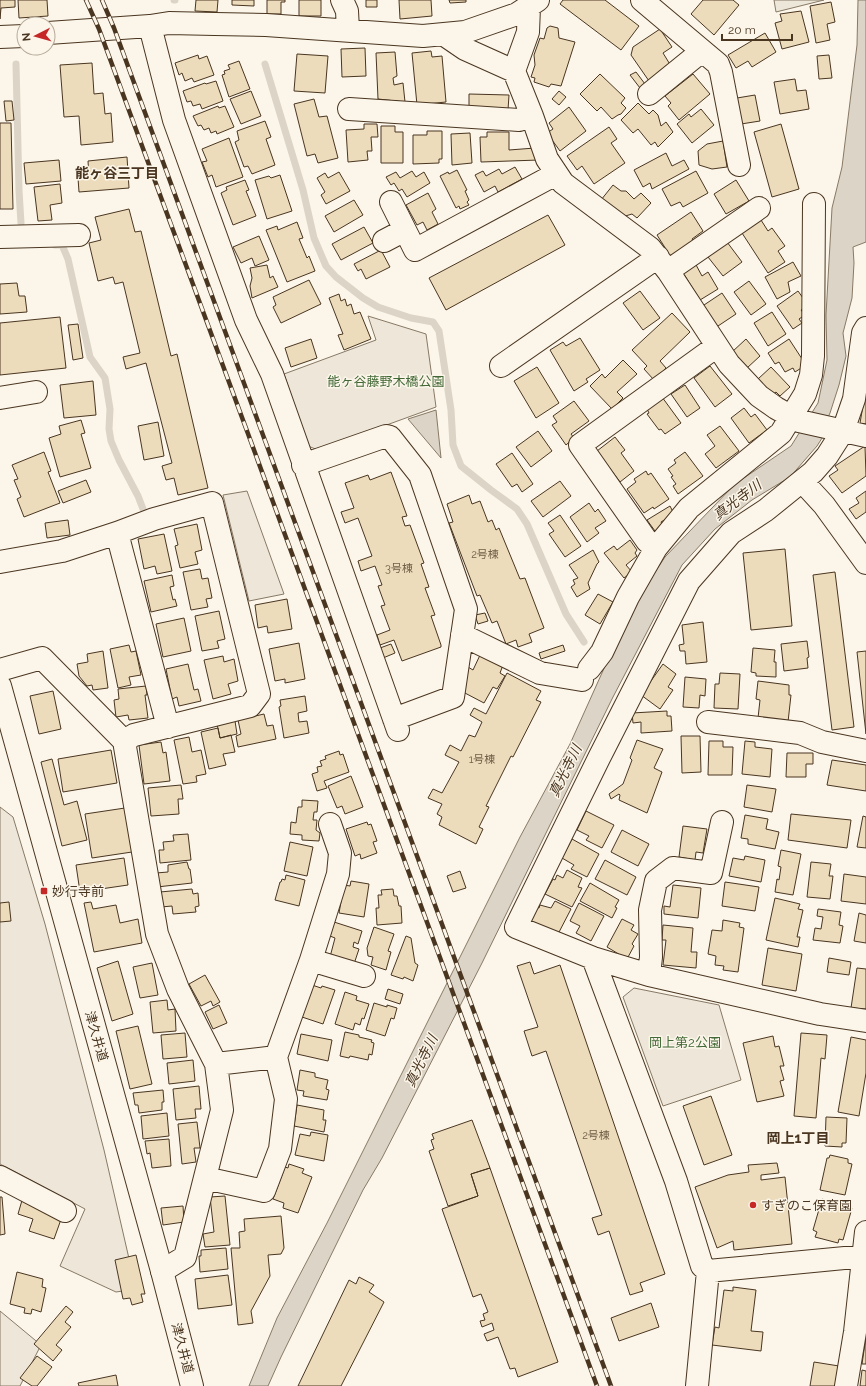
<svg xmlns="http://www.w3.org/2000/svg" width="866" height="1386" font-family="Raleway,'Noto Sans JP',sans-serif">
	<rect width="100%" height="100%" fill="#fbf6e9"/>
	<path fill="#ede6d9" stroke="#887966" d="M368 316 426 334 436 407 318 450 308 446 284 374 376 340Z
		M247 491 284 594 249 601 223 495Z
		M0 807 13 817 45 924 104 1150 136 1289 116 1292 60 1266 85 1209 0 1164Z
		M634 988 719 1005 741 1080 663 1106 623 997Z
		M0 1311 41 1345 20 1386H0Z"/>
	<path fill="#ede7d9" stroke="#887966" d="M774 0H824L776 12Z"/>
	<path fill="#dcd4c6" stroke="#887966" d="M858 0H866V242L853 247 854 263 852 298 843 333 846 356 839 385 830 413 822 431 824 435 817 446 790 477 752 500 715 529 682 565 613 697 482 963 420 1084 382 1158 363 1190 281 1357 268 1386H249L277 1318 327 1223 520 837 570 744 615 644 651 578 665 557 735 484 791 446 818 403 827 360 826 315 832 208 842 167 857 45Z
		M436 410 441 458 408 419Z"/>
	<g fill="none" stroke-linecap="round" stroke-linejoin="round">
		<path stroke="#dcd4c6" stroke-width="7" d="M174 0H175
			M16 64 19 191 21 223
			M265 64 303 190 314 238 326 266 336 277 363 298 378 307 411 318 433 322 439 331 451 410 453 445 461 466 491 490 517 509 527 524 566 614 584 642
			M55 245H62L68 259 90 357 105 378 110 409 109 429 111 441 119 460 138 496 143 509"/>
	</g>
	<path fill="#ecdcbc" stroke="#4a3520" d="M0 0H15V7L1 8 0 19Z
		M18 0H47L48 16 19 18Z
		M196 0H218L217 12 195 11Z
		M232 0H254V6L232 5Z
		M267 0H285V2H281V14H267Z
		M299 0H321V16H299Z
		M366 0H377V7H366Z
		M399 0H431L432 16 400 19Z
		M449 0H466V2L450 3Z
		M563 0H605L639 26 621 50 560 4Z
		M703 0H733L739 5 714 35 691 14Z
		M831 2 835 22 827 24 830 40 816 43 810 6Z
		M801 11 809 42 782 49 775 23 782 21 780 14Z
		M550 26 558 28 559 38 575 42 561 86 551 84 549 87 534 82 535 78 531 77 535 65 534 55 540 38 544 39 547 28Z
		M660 29 672 47 663 53 671 66 649 81 631 55 633 47Z
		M765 33 776 52 752 67 748 61 736 68 728 55Z
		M365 48 366 76 342 77 341 49Z
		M431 51 432 57 442 56 446 102 417 105 412 53Z
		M395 52 397 76 393 78 394 85 403 83 405 102 378 99 376 53Z
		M297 54 328 56 325 93 294 91Z
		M198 55 199 59 207 56 214 75 194 82 192 78 185 81 182 73 179 75 175 63Z
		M829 55 832 78 819 79 817 56Z
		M239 61 250 89 229 97 222 75 225 74 224 71 230 69 228 65Z
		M92 63 94 94 103 93 105 114 111 113 113 142 81 145 79 116 64 117 60 65Z
		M636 72 645 84 640 88 630 75Z
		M600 74 625 98 621 103 626 108 621 114 618 115 612 119 601 107 597 111 580 94Z
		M693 74 710 94 679 120 668 106 671 103 665 96Z
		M795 79 797 91 806 90 809 109 780 114 774 82Z
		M216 81 223 101 202 109 200 104 193 106 191 101 187 102 183 91 205 83 206 84Z
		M251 91 261 116 241 124 230 99Z
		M559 91 566 97 559 105 552 99Z
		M469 94 509 95 508 110 469 109Z
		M755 95 760 121 741 124 737 98Z
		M314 99 319 117 327 116 338 158 318 163 315 154 307 156 294 104Z
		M4 101H12L14 120 6 121Z
		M638 103 649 114 653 110 658 115 661 126 666 122 673 132 658 147 655 142 651 145 638 129 633 133 621 120Z
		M218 106 219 108 225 106 234 127 217 134 216 131 211 133 209 128 204 130 201 125 198 126 193 116Z
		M569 107 586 131 560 151 547 133 553 129 549 123Z
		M701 109 714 125 692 143 677 124 689 114 691 117Z
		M265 121 271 137 266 139 275 165 252 174 248 166 244 167 235 142 239 140 237 131Z
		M0 123H11L13 209H0Z
		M364 124H377L378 137H371L372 151H367L368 160 348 162 346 130 364 129Z
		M781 124 799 189 772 197 754 132Z
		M381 126H395V132H403V163H381Z
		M609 127 617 139 611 143 625 163 594 184 582 166 577 170 567 156Z
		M427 131H442V159H439V163L413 164V135H427Z
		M487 132H509V150L535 148 539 160 481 162 480 137H487Z
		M470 133 472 163 452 165 451 134Z
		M229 138 243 177 216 187 212 175 208 177 202 162 207 161 202 149Z
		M723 141 727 167 712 169 699 165 698 151 707 144Z
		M666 153 672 166 684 160 689 169 652 189 650 183 643 187 634 170Z
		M127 157 129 188 79 192 78 178 89 177 88 161Z
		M59 160 61 181 26 184 24 163Z
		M515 167 522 179 498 192 495 186 484 192 475 175 483 171 486 176 499 169 502 174Z
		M457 170 467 190 465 191 469 200 467 202 469 205 460 209 459 206 456 208 440 176 448 172 449 174Z
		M412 171 416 177 424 172 430 183 407 197 402 189 399 191 394 183 391 185 386 177 396 172 400 178Z
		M696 171 708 193 683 207 680 202 671 206 662 189Z
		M339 172 350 191 326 204 321 195 325 192 317 178 325 173 328 178Z
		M280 175 292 211 267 219 255 180 269 176 271 178Z
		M245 180 249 190 246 191 256 216 233 225 221 193 227 190 226 187Z
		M736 180 749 201 726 214 714 194Z
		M60 184 62 203 50 205 52 220 38 221 34 187Z
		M613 185 621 191H626L634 199 641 193 651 203 637 218 632 214 622 217 601 200Z
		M428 193 436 209 432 212 438 224 427 230 423 222 417 225 406 205Z
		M354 200 363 215 334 232 325 216Z
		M129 209 135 232 141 231 171 356 177 354 208 488 178 495 174 478 166 480 162 466 172 463 146 363 126 369 123 357 140 353 123 282 115 284 113 277 98 281 89 243 101 240 95 217Z
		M691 212 703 231 692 239 694 242 671 257 657 235Z
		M548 215 565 245 446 310 429 278Z
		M761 220 768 231 772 228 785 246 778 251 785 262 768 273 742 233Z
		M297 222 303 238 299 239 307 258 309 256 315 271 287 282 266 230 277 226 278 230Z
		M364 227 373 243 341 260 332 244Z
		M259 236 269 260 255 266 252 258 241 263 233 247Z
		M727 242 742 262 723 276 708 257Z
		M381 250 390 267 366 279 361 269 358 271 354 264Z
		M793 262 801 276 788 282 790 292 777 299 765 277Z
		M695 263 702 276 708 272 718 289 700 300 682 271Z
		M267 265 270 278 273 276 278 287 252 298 250 286 252 278 250 268Z
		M309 280 321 304 281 323 273 307 276 305 273 297Z
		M749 281 766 304 751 315 734 292Z
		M17 283 19 296H25L27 312 0 314V284Z
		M640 291 660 318 643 330 623 303Z
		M798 291 808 305 801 310 805 315 799 319 802 323 793 329 777 306Z
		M722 293 736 314 715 328 701 307Z
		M339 294 341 301 345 299 347 306 351 304 354 314 360 312 371 339 344 350 338 335 343 334 329 298Z
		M772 312 786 334 768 346 754 323Z
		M672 313 690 332 660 361 666 368 654 380 644 369 647 366 632 350Z
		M60 317 66 368 0 375V323Z
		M78 324 83 358 73 360 68 325Z
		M580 338 600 370 586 379 588 382 574 391 550 350 563 342 566 346Z
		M311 339 317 358 291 367 285 348Z
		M746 339 760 356 747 368 732 352Z
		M789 339 806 365 795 372 793 368 785 372 779 362 775 364 768 353Z
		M623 360 637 374 617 392 623 398 612 409 590 386 602 374 605 378Z
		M710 366 732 394 715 407 694 378Z
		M537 367 559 403 536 418 514 381Z
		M771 367 790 387 780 396 776 392 772 395 758 379Z
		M93 381 96 415 64 418 60 385Z
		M685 385 700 408 687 417 671 394Z
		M662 397 681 423 665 434 661 429 659 430 647 414 649 413 647 409Z
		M864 400 866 401V424L860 423Z
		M574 401 589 421 571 434 574 438 566 445 552 425 557 422 553 416Z
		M744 408 751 417 755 414 767 430 749 443 731 418Z
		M81 420 85 433 81 434 91 468 60 477 49 438 61 434 59 426Z
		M158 422 164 456 144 460 138 426Z
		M720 426 739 451 716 468 705 454 715 446 707 435Z
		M538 431 552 451 531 467 516 447Z
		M615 437 625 450 621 453 634 471 620 482 597 451Z
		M865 446 866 476 842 493 829 476 838 470 835 466Z
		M44 452 51 471 48 472 60 503 24 517 17 499 21 497 14 480 18 479 12 465Z
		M685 452 703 476 678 494 673 486 676 484 671 477 673 476 668 469 676 463 674 460Z
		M512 453 533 484 522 492 517 484 512 487 496 464Z
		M646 471 648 475 651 473 669 499 654 509 653 507 644 513 627 489 636 482 634 479Z
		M391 472 407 516 402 517 405 526 410 525 424 563 421 564 429 587 425 588 435 615 431 616 441 645V647L402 661 394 640 380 645 377 635 390 630 381 606 385 605 378 586 382 585 375 566 361 571 358 561 372 556 358 518 345 523 341 512 354 508 345 483 368 475 370 480Z
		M86 480 91 492 63 503 58 491Z
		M560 481 571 496 543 517 531 501Z
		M866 491V512L856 519 849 509 859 503 856 498Z
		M469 495 472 504 480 501 488 522 492 520 496 530 499 528 520 579 525 578 544 628 529 634 532 642 518 647 516 640 506 644 497 621 492 623 480 595 477 596 449 523 453 522 447 504Z
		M589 503 595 512 598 509 606 521 595 528 599 533 587 542 570 517Z
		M670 506 674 514 661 522 663 526 655 531 647 520Z
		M560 515 581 546 565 557 549 534 554 531 548 523Z
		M68 520 70 535 47 538 45 523Z
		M197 524 202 550 195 552 198 564 180 568 175 546 178 545 174 529Z
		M164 534 172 571 157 574 155 566 144 569 138 539Z
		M630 540 637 550 635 553 637 556 626 565 632 572 624 578 604 553 614 546 617 550Z
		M785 549 792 626 751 630 743 553Z
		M593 550 599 562 597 564 588 583 590 589 577 597 571 587 575 584 573 580 578 578 569 565Z
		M200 569 202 579 208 578 212 598 206 599 208 607 191 610 183 572Z
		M835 572 854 727 832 730 813 575Z
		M172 575 174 586 170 587 173 600 175 599 177 606 151 612 144 581Z
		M598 594 613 602 600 624 585 615Z
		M287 599 292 629 268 633 267 626 258 628 255 605Z
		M219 611 225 639 217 641 219 648 202 651 195 616Z
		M485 613 488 621 478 624 475 615Z
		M184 618 191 651 163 657 156 624Z
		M703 622 707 662 686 664 685 651H680L679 645 684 644 682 625Z
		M807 641 809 657 807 658 808 668 784 671 781 644Z
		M299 643 305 679 285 683V679L275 681 269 649Z
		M391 644 395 653 383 658 380 648Z
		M129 645 131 652 136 651 141 675 129 677 131 685 118 688 110 649Z
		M563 645 565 651 541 659 539 653Z
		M753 648 775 650 774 662H776V677L756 676V673L751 672Z
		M103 651 108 688 93 690 92 685 87 686 79 676 77 664 88 662 87 654Z
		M866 651V734L857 652Z
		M481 653 503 665 500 673 505 676 497 689 493 687 484 703 463 692 468 667 473 670Z
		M223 656 224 662 234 659 238 681 228 684 231 694 213 699 204 660Z
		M188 664 194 690 198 689 201 701 179 706 177 697 172 699 166 669Z
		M663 664 676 674 668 687 673 690 660 709 641 695Z
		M507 673 541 691 536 700 541 702 513 757 511 756 486 806 489 807 479 827 483 829 476 844 439 825 442 817 437 814 442 804 428 798 433 789 442 793 459 762 445 755 450 745 461 751 469 735 475 737 482 722 470 715 474 708 486 714Z
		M720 673 740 674 738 709 714 708 715 684H719Z
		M685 677 706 679 705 696 700 695 699 708 683 707Z
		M758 681 789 685V695H791L788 722 758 718 760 700 756 699Z
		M146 686 147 695H145L148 718 129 720 128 715 116 717 114 700 119 699 118 689Z
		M53 691 61 729 39 734 30 696Z
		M305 696 307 711 298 713 299 722 307 721 309 733 284 738 279 707 281 706 280 700Z
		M667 711V716H671L672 731 641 733V722L633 723 632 713Z
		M264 714 267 726 273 725 276 739 238 747 236 736 241 734 238 720Z
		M235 721 237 734 220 738 217 724Z
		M218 728 220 738 231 735 235 752 223 754 226 765 209 769 201 732Z
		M681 736H700L701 772 682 773Z
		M189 737 192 752 201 750 206 774 196 776 197 782 183 784 174 740Z
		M637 740 663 749 654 768 662 772 647 813 619 800 620 795 619 794 611 799 609 794 623 784 632 760 630 758Z
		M709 741H723V747H733L732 775H708Z
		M745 741 755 742V747L772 749 770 777 742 774Z
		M161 742 163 753 166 752 170 781 144 784 139 745Z
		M111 750 117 783 63 792 58 759Z
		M339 751 340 755 343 754 349 772 324 781 327 788 317 791 312 774 318 772 317 767 322 766 320 761 326 759 325 756Z
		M787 753H813V764H806V777H786Z
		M52 759 64 805 77 801 87 840 62 846 41 762Z
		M832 760 866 765V791L827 785Z
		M351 776 363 807 345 814 342 806 337 808 328 786Z
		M181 785 183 799H178L179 814 151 816 148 788Z
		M747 785 776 789 772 812 744 807Z
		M302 800 318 801 317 812H314L313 820H317L316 830 320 833 319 841 302 840V835L290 834 291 822 296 823 298 807H302Z
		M125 808 132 852 92 858 85 814Z
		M586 811 614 825 602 848 586 840 589 836 577 830Z
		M791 814 851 820 847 848 788 840Z
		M745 815 768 819 766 829 779 832 775 849 748 844V839L741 838Z
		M863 816 866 817V848L857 847Z
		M367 822 368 825 371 824 377 841 373 842 377 853 361 859 360 854 355 856 346 829Z
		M683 826 707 829 703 853 696 852 695 860 679 857Z
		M622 830 649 844 638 866 611 852Z
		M188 834 191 860 160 863 159 850H164L163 842 174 841 173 835Z
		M572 839 599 854 587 877 571 869 574 865 562 858Z
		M290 842 313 847 307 876 284 871Z
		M781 850 801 854 793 895 775 892 777 879 779 880 781 867 778 866Z
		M745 856 765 860 761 882 729 876 733 858 744 860Z
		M124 858 128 885 80 892 76 865Z
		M605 860 636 877 627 895 595 879Z
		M187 862 189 869H190L192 883 157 887 156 873 168 872V865Z
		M811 862 831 864 829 876H833L830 899 807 897Z
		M567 870 582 878 578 887 582 888 572 907 545 894 553 879 555 880 557 875 563 878Z
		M460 871 466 888 453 892 447 876Z
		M844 874 866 877V904L841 901Z
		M286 875 305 880 299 906 275 900 280 882H281L282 879 285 880Z
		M351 881 369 884 364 917 339 913 344 885 350 886Z
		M725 882 759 887 755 911 722 906Z
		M590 883 619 900 615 907 617 908 612 918 580 901Z
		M673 885 701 888 698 918 664 914V906L670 907Z
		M192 889 193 894 198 893 199 906 195 907 196 912 173 914 172 906 161 907 160 892Z
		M393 889 394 896H397L399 906H401L402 923 377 925 376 908H379L378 895H382L381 890Z
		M775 898 800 904 798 909 803 910 797 937H800L798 947 766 940Z
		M555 901 571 909 557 936 529 921 536 907 539 908 540 905 551 908Z
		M9 902 11 921 0 922V903Z
		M91 902 93 909 116 905 120 923 138 919 142 943 94 952 84 903Z
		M579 903 604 916 591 941 576 933 580 926 570 921Z
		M818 909 841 912 839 925 843 926 840 943 813 940 815 928 821 929 823 917 817 916Z
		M859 913 866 915V943L854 941Z
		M622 919 634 925 631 930 638 934 632 944 634 946 627 959 607 947Z
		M723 920 740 923 739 927 744 928 738 972 723 970 724 966 715 965 716 956 708 954 712 930 722 931Z
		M334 922 362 931 358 944 354 942 353 947 359 949 354 964 330 957 335 938 330 936Z
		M663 925 693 928 691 952H697L696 968 663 965 666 940H662Z
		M374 927 394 934 388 951 391 952 386 970 371 965 373 957 368 956 367 948Z
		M406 936 411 938 415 963 418 965 413 981 404 977 403 979 391 975Z
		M768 948 802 954 796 991 762 985Z
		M829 958 851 962 849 975 827 972Z
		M118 961 133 1014 112 1021 97 968Z
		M530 962 534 974 560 965 665 1274 640 1283 643 1291 630 1295 609 1231 598 1235 592 1218 602 1215 546 1051 532 1056 524 1031 538 1027 517 966Z
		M152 963 158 995 140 998 133 967Z
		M857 968 866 969V1009L851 1008Z
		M205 975 220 1002 213 1006 211 1001 201 1006 189 984Z
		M312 985 321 988 322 986 335 990 323 1024 302 1017Z
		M388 989 403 994 400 1004 385 999Z
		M345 992 357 996 356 1000 369 1004 364 1019 362 1018 360 1025 355 1023 353 1030 335 1024Z
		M167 1000 168 1010 175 1009 176 1031 153 1033 150 1002Z
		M374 1003 387 1007V1005L397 1008 394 1019 391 1018 385 1036 366 1030Z
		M219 1005 227 1023 213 1029 205 1012Z
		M138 1026 152 1084 130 1089 116 1031Z
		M345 1032 359 1035V1037L372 1040 371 1042 374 1043 372 1055 369 1054 368 1060 350 1056 349 1058 340 1056Z
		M185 1033 187 1057 163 1059 161 1035Z
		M801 1033 827 1035 825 1059 821 1058 816 1118 794 1116Z
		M301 1034 332 1040 328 1061 297 1054Z
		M773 1036 775 1047 779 1046 784 1066H780L784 1080 780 1081 784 1096 757 1102 743 1043Z
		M851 1037 866 1040V1073L859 1116 838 1112Z
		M193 1060 195 1081 169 1084 167 1063Z
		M300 1070 315 1073V1077L328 1080 326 1089 329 1090 327 1100 303 1096 304 1091 297 1090Z
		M199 1086 201 1109H195L196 1118 176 1120 173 1089Z
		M163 1090 164 1102H162V1110L139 1113 138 1105H135L133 1093Z
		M711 1096 732 1155 704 1165 683 1106Z
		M297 1105 324 1110 323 1120H326L324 1132 294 1126Z
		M167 1113 169 1136 143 1139 141 1116Z
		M826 1117 847 1118 846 1143H842V1147L825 1146Z
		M472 1120 490 1168 471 1174 478 1196 448 1206 429 1151 434 1149 431 1140 434 1139 432 1134Z
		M197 1122 200 1148H194L196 1162 182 1164 178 1124Z
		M311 1132 328 1135 324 1161 295 1155 300 1134 310 1136Z
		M169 1139 171 1166 152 1168 150 1153 147 1154 145 1141Z
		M830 1155 848 1159V1163L852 1164 845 1195 820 1190 827 1158H829Z
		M777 1163 779 1173 761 1175V1180L785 1177 792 1244 734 1250 733 1241 717 1248 695 1187 728 1175 749 1172 748 1165Z
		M289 1164 304 1169 302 1173 312 1177 298 1213 283 1208 284 1203 273 1199 285 1167 288 1168Z
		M490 1168 558 1362 518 1377 515 1368 510 1369 498 1337 487 1341 484 1334 494 1330 492 1323 482 1327 480 1321 485 1320 483 1314 488 1312 481 1294 473 1297 442 1209 478 1196 471 1174Z
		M225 1196 230 1245 205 1247 203 1234 214 1232 210 1197Z
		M0 1197H2L5 1234 0 1235Z
		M23 1197 64 1211 54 1239 29 1231 33 1219 18 1214Z
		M822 1199 852 1208 843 1240 839 1239 838 1243 815 1237 817 1232 813 1230Z
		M183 1206 184 1222 163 1225 161 1208Z
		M281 1216 284 1248 281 1254 268 1255 270 1276 251 1311 253 1323 238 1325 231 1248H240L239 1232 245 1231 244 1219Z
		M226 1248 228 1269 200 1272 199 1256H201V1250Z
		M136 1255 145 1294H141L143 1302 132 1305 130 1298 123 1299 115 1260Z
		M17 1272 43 1279 42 1287 46 1288 41 1312 32 1309 31 1314 24 1313 25 1308 10 1304Z
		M228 1275 232 1305 198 1309 195 1279Z
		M359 1277 374 1285 369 1292 384 1302 341 1386H298L349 1280 356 1284Z
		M733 1287 756 1290 751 1331 763 1332 761 1351 712 1345 715 1327 719 1328 724 1290 733 1291Z
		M651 1303 659 1327 619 1341 611 1318Z
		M66 1306 73 1312 65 1322 71 1327 56 1345 62 1350 53 1361 34 1344Z
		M866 1337V1364H862Z
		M37 1356 52 1367 37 1386H32L20 1378Z
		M814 1362 839 1366 836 1386H810Z
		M862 1370 866 1371V1386H860Z
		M116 1375 118 1386H79L78 1383Z"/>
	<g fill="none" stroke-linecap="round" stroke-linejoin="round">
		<g stroke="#4a3520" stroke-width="24">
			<path id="minor" d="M342 0 347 11 348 30
				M642 0 718 64 721 72 739 165
				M529 7 528 32 514 71 532 116 547 159 563 183 650 248 668 271 729 364 759 396 776 408 799 421 866 436
				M150 26 174 120 246 320 272 374 398 730
				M48 33 150 26 169 23 215 24 266 25 423 36 465 32 517 14 538 0
				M443 34 465 49 514 71
				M0 37 24 36
				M649 94 702 51
				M349 109 519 120 532 116
				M391 202 415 250 556 174
				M0 237 79 235
				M384 241 405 230
				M668 271 759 208
				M866 328 863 333 854 399 843 431 827 456 813 472 766 510 731 533 689 581 599 758 516 927 593 958 649 975 820 1014 866 1021
				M501 366 658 257
				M0 398 36 392
				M303 465 386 436 390 437 420 475 466 609 453 697 394 719
				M802 481 824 505 866 563
				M117 533 168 727
				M656 548 647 541 580 445 717 346
				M0 562 62 551 117 533 154 519 212 503 259 694 250 706 134 735 124 741
				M462 635 540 673 582 680
				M589 669 602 652 628 597 656 548 689 508 781 433 805 394 811 375 813 356 814 204
				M0 670 42 658 124 741 157 934 178 989 216 1064 222 1110 185 1257 162 1271
				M708 722 800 733 822 742 866 751
				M330 824 340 853 338 874 311 960 364 976
				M593 958 676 1181 702 1266 708 1271 866 1256
				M649 975 651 957 650 910 656 881 673 868 711 873 722 822
				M216 1064 276 1057 311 960
				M0 1177 65 1211
				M205 1178 264 1191 280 1149 286 1099 276 1057
				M697 1386 708 1271
				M846 1386 855 1332 866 1232"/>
		</g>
		<g stroke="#4a3520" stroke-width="24">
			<path id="major" d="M0 686 162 1271 192 1386"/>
		</g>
		<use href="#minor" stroke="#fbf6e9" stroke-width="22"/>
		<use href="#major" stroke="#fbf6e9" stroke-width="22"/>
		<g stroke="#4a3520" stroke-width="4.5">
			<path id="rail" d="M86 0 99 29C266 481 431 934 597 1386
				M102 0 114 28 611 1386"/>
		</g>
		<use href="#rail" stroke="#fbf6e9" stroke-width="3" stroke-dasharray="9" stroke-linecap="butt"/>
	</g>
	<g fill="#c62828" stroke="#fbf6e9" stroke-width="1.5">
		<rect x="40" y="887" width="8" height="8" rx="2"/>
		<circle cx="753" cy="1205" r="4"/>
	</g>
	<g text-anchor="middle" stroke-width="3" stroke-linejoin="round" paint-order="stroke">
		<g font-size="11" fill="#725f47">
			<text x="485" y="558">2号棟</text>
			<text x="399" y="572">3号棟</text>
			<text x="482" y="763">1号棟</text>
			<text x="596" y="1139">2号棟</text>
		</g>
		<g font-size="13" fill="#436837" stroke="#fbf6e9">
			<text x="386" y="386">能ヶ谷藤野木橋公園</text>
			<text x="685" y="1047">岡上第2公園</text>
		</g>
		<g font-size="13" fill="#4a3520" stroke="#fbf6e9" text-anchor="start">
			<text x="52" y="896">妙行寺前</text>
			<text x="761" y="1210">すぎのこ保育園</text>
		</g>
		<g font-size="13" fill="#4a3520" stroke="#fbf6e9">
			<text transform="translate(97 1036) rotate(74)" y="5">津久井道</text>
			<text transform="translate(183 1348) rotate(75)" y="5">津久井道</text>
		</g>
		<g font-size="14" font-weight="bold" fill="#4a3520" stroke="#fbf6e9">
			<text x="117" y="178">能ヶ谷三丁目</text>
			<text x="798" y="1143">岡上1丁目</text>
		</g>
		<g font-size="14" font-style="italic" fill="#4a3520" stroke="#fbf6e9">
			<text transform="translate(737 500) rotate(-37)" y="5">真光寺川</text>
			<text transform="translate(565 771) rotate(-64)" y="5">真光寺川</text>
			<text transform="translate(421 1061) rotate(-64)" y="5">真光寺川</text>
		</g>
	</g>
	<g transform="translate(36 36) rotate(264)"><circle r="19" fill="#fbf6e9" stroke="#b4a999"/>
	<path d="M0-3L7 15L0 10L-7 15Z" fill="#c62828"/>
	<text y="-6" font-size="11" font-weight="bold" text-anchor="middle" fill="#4a3520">N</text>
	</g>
	<path d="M722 34v6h70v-6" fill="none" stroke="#4a3520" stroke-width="2"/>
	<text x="728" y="34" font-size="12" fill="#4a3520" stroke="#fbf6e9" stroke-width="3" paint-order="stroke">20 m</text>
</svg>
